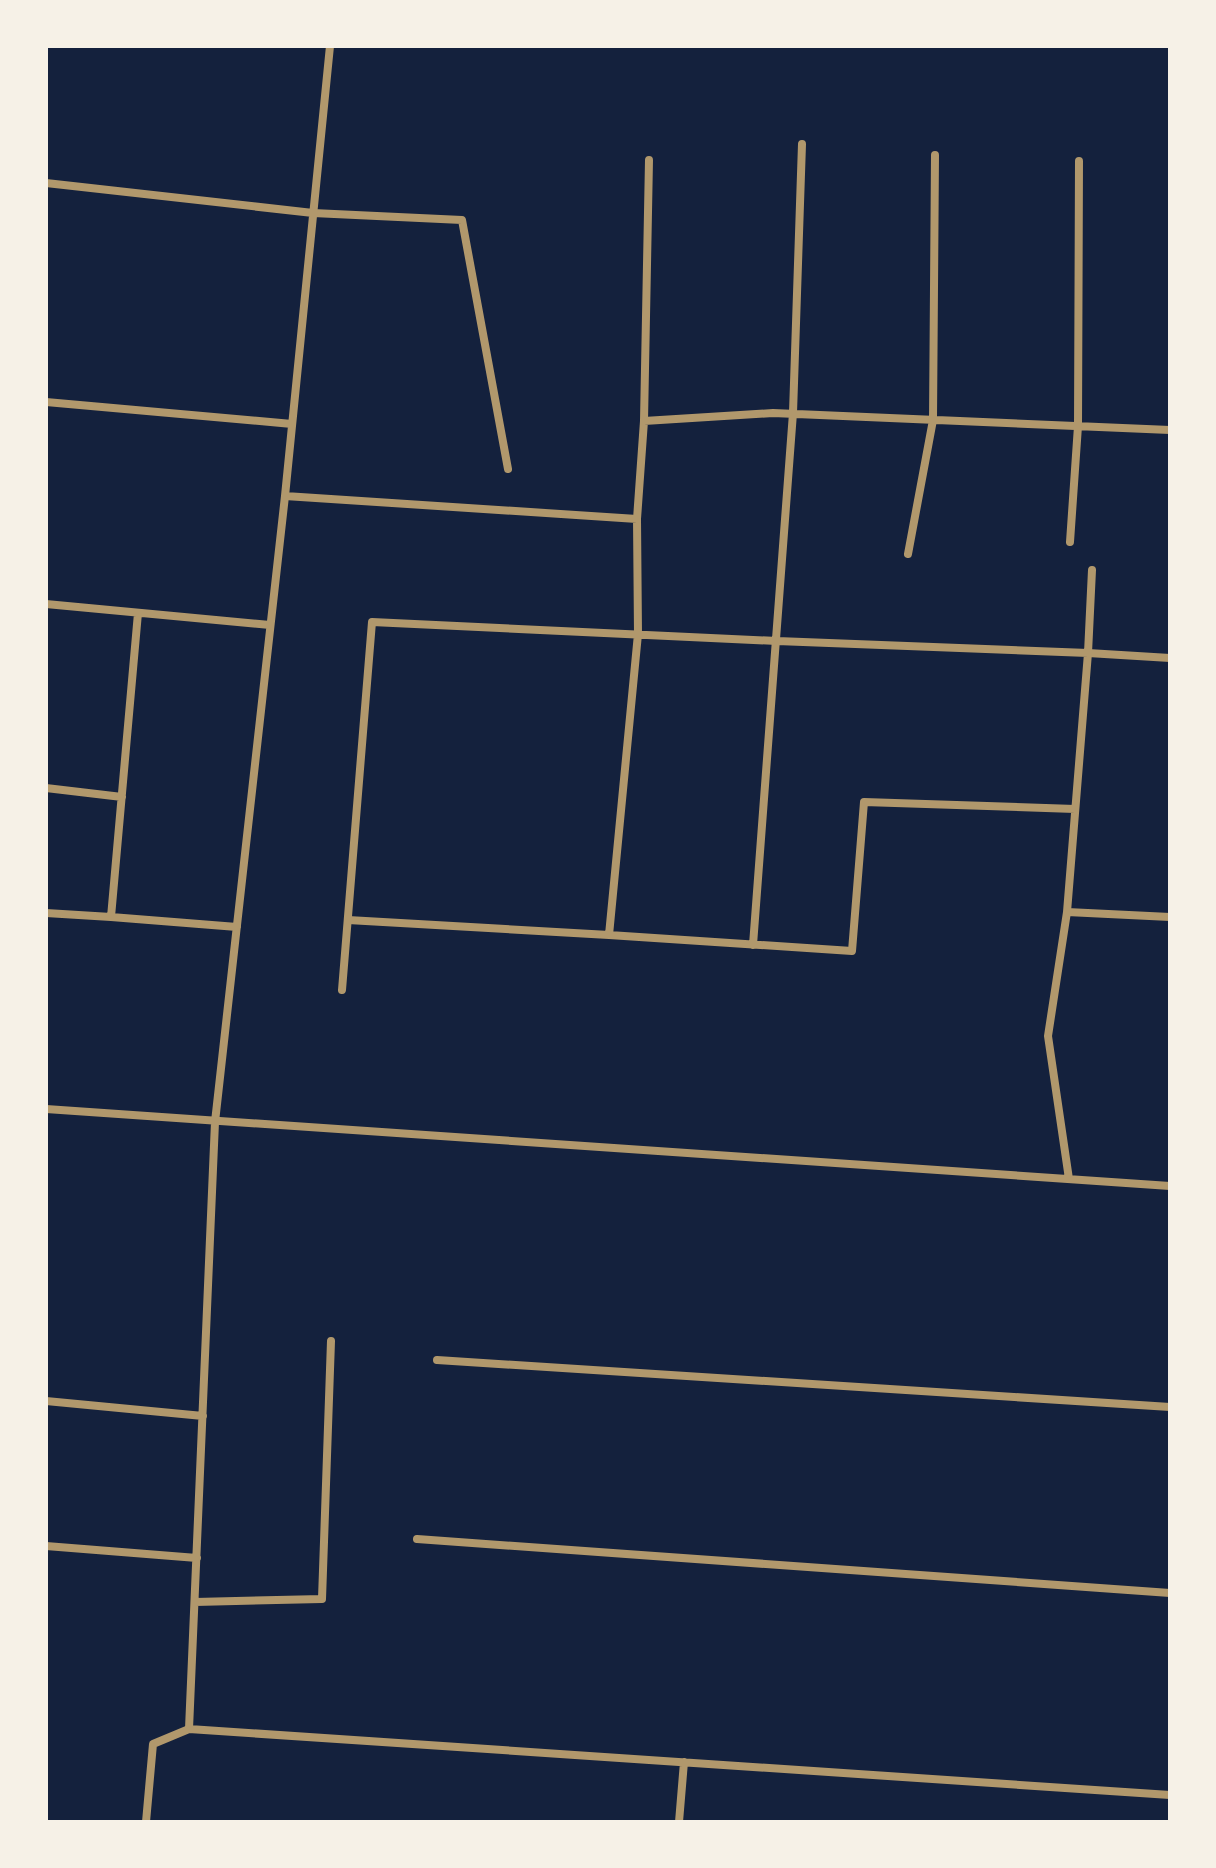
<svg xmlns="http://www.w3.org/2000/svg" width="1216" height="1868" font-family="'Roboto Condensed',sans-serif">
	<rect width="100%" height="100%" fill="#14213d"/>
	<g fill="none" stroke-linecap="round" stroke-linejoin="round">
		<path stroke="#b1986c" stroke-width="8" d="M46 183 313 213 462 220 508 469
			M46 402 292 424
			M644 421 649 160
			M285 496 330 46
			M637 519 638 634 609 935 852 951 864 802 1075 809
			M1070 542 1078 426 1079 161
			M908 554 933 420 935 155
			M1092 570 1088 653 1170 658
			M46 604 270 625
			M46 788 122 797
			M1067 912 1048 1036 1069 1179
			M46 913 111 917 138 613
			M111 917 237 927
			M348 920 609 935
			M753 945 793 413 802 144
			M342 990 372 622 777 641 1088 653 1067 912 1170 917
			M46 1109 1170 1186
			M437 1360 1170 1407
			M46 1401 203 1416
			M417 1539 1170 1593
			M46 1546 197 1558
			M195 1602 322 1599 331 1341
			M189 1729 215 1122 285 496 637 519 644 421 773 413 1170 430
			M146 1822 153 1744 189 1729 1170 1795
			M679 1822 684 1762"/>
	</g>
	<rect width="1216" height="1868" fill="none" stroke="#f6f1e7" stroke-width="96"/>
</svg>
